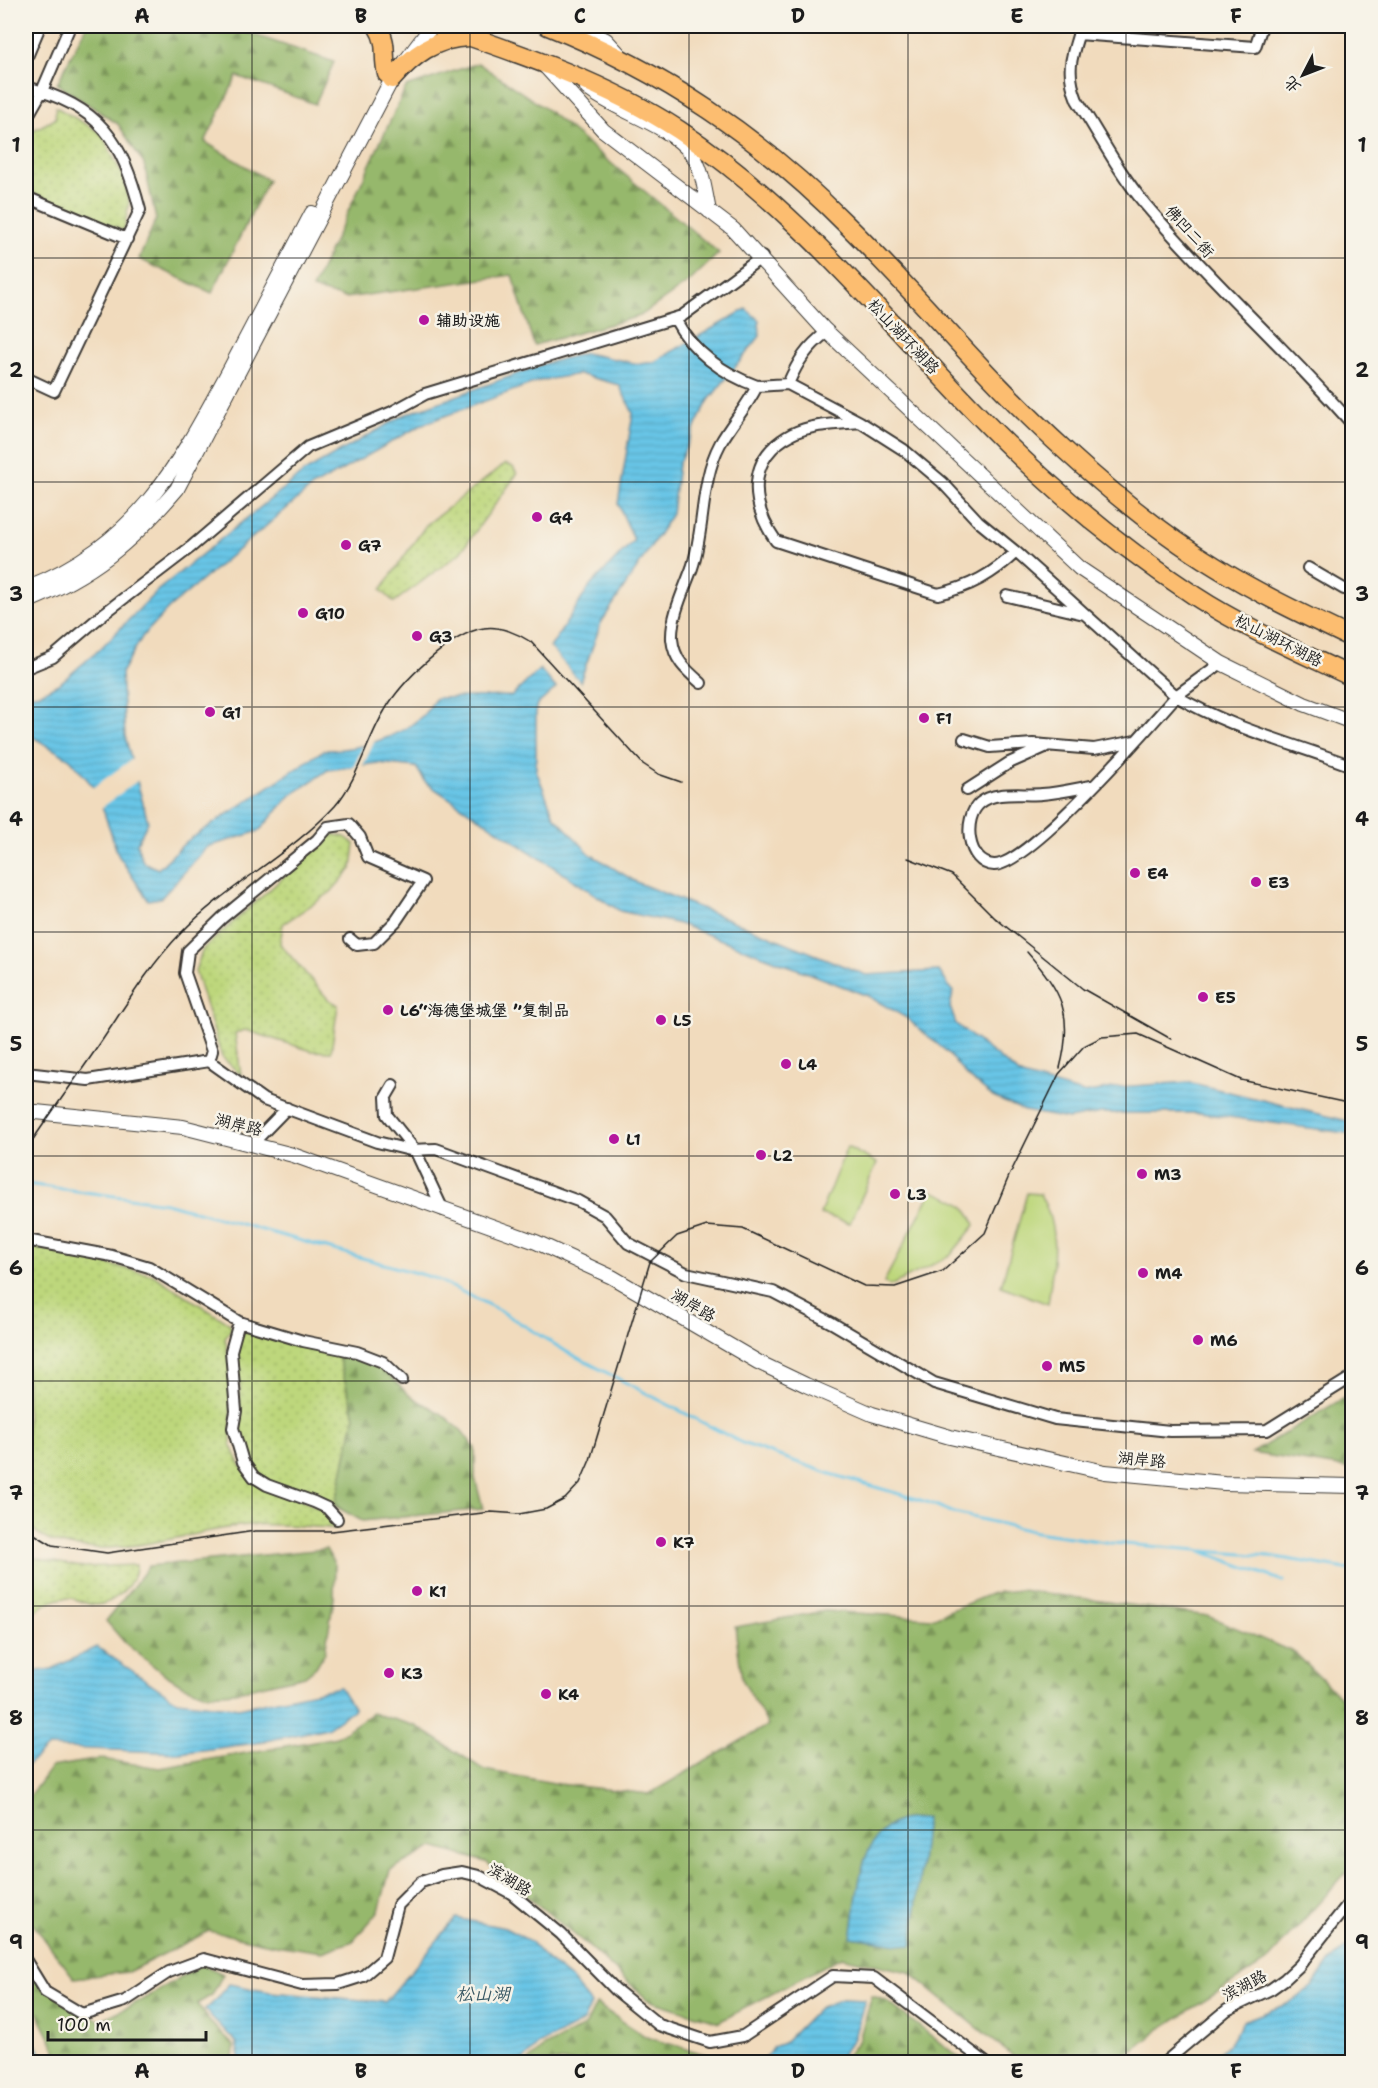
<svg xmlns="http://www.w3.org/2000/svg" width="1378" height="2088" font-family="'Shantell Sans','LXGW WenKai TC',sans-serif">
	<defs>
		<pattern id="grass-dots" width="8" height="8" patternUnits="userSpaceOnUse" patternTransform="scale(1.5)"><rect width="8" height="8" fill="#bdd77c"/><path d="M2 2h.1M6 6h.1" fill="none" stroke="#a2b86b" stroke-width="1.8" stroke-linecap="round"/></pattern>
		<pattern id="forest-firs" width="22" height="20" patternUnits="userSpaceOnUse" patternTransform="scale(1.5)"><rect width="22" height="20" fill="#96b86c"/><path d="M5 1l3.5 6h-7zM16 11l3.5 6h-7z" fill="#7a9558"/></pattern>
		<pattern id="water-rules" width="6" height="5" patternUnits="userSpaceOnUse" patternTransform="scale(1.5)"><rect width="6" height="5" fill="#68c5e6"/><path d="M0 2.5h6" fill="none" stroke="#5aa9c5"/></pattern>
	</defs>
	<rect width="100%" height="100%" fill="#f7f3e8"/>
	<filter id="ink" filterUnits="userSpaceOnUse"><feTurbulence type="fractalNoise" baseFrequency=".0167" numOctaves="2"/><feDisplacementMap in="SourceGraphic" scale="12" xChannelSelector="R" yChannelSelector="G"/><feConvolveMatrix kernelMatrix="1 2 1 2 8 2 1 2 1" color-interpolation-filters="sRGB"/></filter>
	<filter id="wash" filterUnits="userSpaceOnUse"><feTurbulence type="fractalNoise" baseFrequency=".008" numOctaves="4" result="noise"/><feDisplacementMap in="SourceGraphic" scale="24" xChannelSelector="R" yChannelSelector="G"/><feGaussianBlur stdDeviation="1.35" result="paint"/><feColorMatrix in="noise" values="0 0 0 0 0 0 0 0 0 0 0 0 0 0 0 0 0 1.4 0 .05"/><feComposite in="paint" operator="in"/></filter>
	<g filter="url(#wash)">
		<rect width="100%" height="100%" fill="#f1dbbd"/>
		<path fill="url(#grass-dots)" stroke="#6c7a4c" stroke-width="1.5" d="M56 107 101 133 124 178 129 202 124 231 26 190V134L55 119Z
			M505 464 513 467 517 474 460 553 394 602 381 590 426 525Z
			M332 834 345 837 355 844 352 868 331 892 283 924 280 944 328 999 338 1005 331 1052 312 1051 245 1030 235 1033 241 1075 222 1057 195 971 203 949Z
			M26 1245 153 1275 230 1324 231 1329 225 1338 230 1365 231 1444 241 1466 323 1511 332 1518 335 1528C307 1527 276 1523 248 1525 188 1531 113 1561 53 1542 44 1540 34 1530 27 1524Z
			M248 1329 337 1353 355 1416 335 1506C310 1494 280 1491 258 1475 230 1454 241 1418 240 1389 239 1370 236 1353 238 1334Z
			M34 1558 81 1567 136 1565C137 1583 113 1605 95 1605 86 1605 77 1598 68 1598 51 1598 38 1609 26 1618V1570Z"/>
		<path fill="url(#forest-firs)" stroke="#596a44" stroke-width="1.5" d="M86 26H228L334 62 315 104 237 76 205 142 268 180 212 293 139 259 156 219 144 164 118 124 57 84Z
			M478 63 546 109 719 253 690 281 640 316 534 345 512 275 345 298 312 289 406 87Z
			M337 1353 365 1360 382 1368 410 1396 442 1414 462 1431 475 1448V1478L483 1509 362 1521 335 1506 355 1416Z
			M1352 1393V1469L1252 1453Z
			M326 1549 335 1565 334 1598 325 1652 316 1667 305 1676 235 1692 206 1694 182 1685 161 1672 125 1643 106 1621 149 1566Z
			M1021 1590 1208 1616 1295 1653 1352 1709V1866L1267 1961 1160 2029 1127 2055 1107 2062H1020L909 1972 841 1957 719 2022 648 2000 587 1945 486 1862 433 1847 390 1870 379 1911 353 1941 322 1952 275 1945 209 1931 128 1972 74 1978 26 1915V1801L51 1767 101 1759 160 1768 337 1737 372 1713 416 1726 484 1770 559 1784 649 1794 768 1725 742 1679 735 1627 825 1611 932 1618 993 1593Z
			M202 1964 223 1974 212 1995 197 2004 209 2021 234 2046 233 2062H62L26 1990V1965L71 2008 101 2020 146 1998Z
			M872 1996 885 2000 965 2062H842L859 2040Z
			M596 2004 646 2037 721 2059 720 2062H528L541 2049 586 2025Z"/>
		<path fill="#bdd77c" stroke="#6c7a4c" stroke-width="1.5" d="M847 1147 877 1163 850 1223 820 1214Z
			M932 1191C951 1198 969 1204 975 1225L950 1256 890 1286 884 1282Z
			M1027 1193 1040 1194C1061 1231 1053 1264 1048 1304L1001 1286Z"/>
		<path fill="url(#water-rules)" stroke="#427081" stroke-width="1.5" d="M746 309 759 320 760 336 709 400 698 421 678 465 672 514 601 623 580 682 550 648 590 586 634 540 618 504 633 413 619 385 579 374 539 381 423 424 312 487 168 609 142 637 121 673 125 736 148 822 137 843 143 862 158 869 187 841 324 750C355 751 398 738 421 717 427 712 431 704 436 698L512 696 540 669 556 688 536 706V770L554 816 590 854 636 882 866 975 939 971 953 992 950 1007 956 1024 1022 1076 1083 1093 1119 1087 1188 1082 1352 1122V1134L1200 1113H1101L1069 1119 1025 1111 993 1097 966 1075 947 1052 905 1017 868 996 680 924 620 911 426 783 416 767 378 763 328 770 290 796 259 831 207 847 161 898 148 900 118 855 97 791 70 759 26 733V695L41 693 60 683 100 649 158 590 304 472 404 415 547 363 585 353 639 364 654 362Z
			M97 1647 177 1701 239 1708 340 1687 354 1709 327 1728 256 1743 179 1753 48 1747 26 1766V1673L52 1669Z
			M926 1818 912 1946 851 1937C858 1899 856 1838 898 1821 906 1818 917 1819 926 1818Z
			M456 1918 505 1928 530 1941 547 1960 572 1980 591 2004 583 2022 538 2045 522 2062H240L236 2042 205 2010 218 1998 229 1984 270 1992 385 2002Z
			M1352 1942V2062H1209L1229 2044 1243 2021 1287 2004 1313 1986 1330 1961Z
			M841 1999 865 2000 854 2038 836 2062H763L773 2047 784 2043 819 2008Z
			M26 2027 45 2062H26Z"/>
		<path fill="#f1dbbd" d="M550 648 580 682V685L548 651Z
			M377 736 362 768 352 770 366 740Z
			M135 757 141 778 100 809 91 789Z"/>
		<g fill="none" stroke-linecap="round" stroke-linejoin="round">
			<path stroke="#68c5e6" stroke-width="3" d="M26 1184 166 1203 434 1278 499 1310 567 1352 742 1443 831 1474 930 1503 954 1513 1036 1532 1112 1543 1198 1550 1283 1581
				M1203 1551 1269 1556 1352 1570"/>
		</g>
	</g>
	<g filter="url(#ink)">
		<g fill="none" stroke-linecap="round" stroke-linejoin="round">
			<g stroke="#3c3934" stroke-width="14">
				<path id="minor" d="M1081 26C1072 55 1065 70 1077 100 1099 134 1119 173 1145 204 1210 281 1286 348 1352 424
					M1078 34 1255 47 1262 26
					M26 59 40 26
					M26 87C99 105 122 140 140 210L54 391 26 378
					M26 119 42 91 70 26
					M26 197 127 239
					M675 319C692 351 723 374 757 386
					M788 384C798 361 807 347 827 332
					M860 422C837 424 812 424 792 434 746 458 750 504 776 541L938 594C970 587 993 574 1016 552
					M1308 568 1344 589H1352
					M1007 596 1084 614
					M26 668 53 657 102 615 191 547 308 447 392 412 425 394 682 316 762 257
					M701 683C686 670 674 660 672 639 671 616 684 590 692 568 705 529 700 481 720 444 731 424 747 407 757 386L788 384 860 422 904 450 942 482 978 521 1016 552 1176 696 1221 663
					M964 739 990 747 1033 744 1094 749 1135 741
					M1351 765 1352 777
					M1091 786C1075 789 1058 793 1042 794 1023 796 996 790 980 803 962 818 967 864 994 865 1028 866 1149 727 1176 696 1232 729 1292 743 1352 766
					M967 790 1009 763 1045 747
					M209 1061 264 1100 377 1142 410 1150 436 1149 578 1201 605 1216 628 1243 686 1273 773 1292 832 1323 934 1383 1055 1419 1170 1431 1267 1430 1352 1377
					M26 1073 88 1080 209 1061 212 1051 185 973 188 951 222 918 317 840 328 827 349 824 360 837 368 857 423 881 396 921 374 943 357 945 350 939
					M393 1085 386 1097 387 1115 415 1150 443 1210
					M252 1144 287 1108
					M26 1240 112 1256 149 1267 239 1322 303 1341 357 1352 383 1362 402 1380
					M239 1322 231 1351 236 1411 233 1428 243 1462 254 1477 267 1485 314 1502 327 1508 337 1519
					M26 1961 45 1992 82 2014 125 2001 169 1972 204 1959 302 1985 338 1984 363 1976 384 1958 398 1905 421 1882 442 1875 462 1872 479 1876 511 1893 561 1934 616 1990 659 2025 710 2042 743 2036 833 1976 874 1978 985 2062
					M1165 2062 1227 2010 1271 1989 1285 1979 1299 1966 1352 1899"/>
			</g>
			<g stroke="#3c3934" stroke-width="16">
				<path id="tertiary" d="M578 26 606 40 619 54
					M544 65 603 130 733 229 823 328 1079 568 1221 663 1304 704 1352 722
					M587 88C617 112 667 123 691 153 703 168 705 193 709 211
					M26 588C138 544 177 467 231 367 258 315 285 264 312 213
					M26 602C93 575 131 543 177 489L392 79 432 26
					M26 1111 183 1127 293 1155 536 1242 612 1277 758 1362 806 1385 872 1414 950 1437 1105 1472 1224 1483 1352 1486"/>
			</g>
			<g stroke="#3c3934" stroke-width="21">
				<path id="primary" d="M377 26C389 45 382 54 387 74
					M439 26C521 54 605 82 679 130 820 223 918 365 1042 477 1089 520 1142 561 1195 596 1244 628 1300 652 1352 677
					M548 26C664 72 760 137 848 226 922 299 988 381 1066 451 1112 493 1163 535 1216 567 1259 594 1306 616 1352 638
					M392 79C413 55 435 38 469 37"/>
			</g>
			<use href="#minor" stroke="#fff" stroke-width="10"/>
			<use href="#tertiary" stroke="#fff" stroke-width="14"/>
			<use href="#primary" stroke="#fcbd6f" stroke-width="18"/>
			<path stroke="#1c1c1c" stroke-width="1.5" d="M908 858 952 875 998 921
				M994 917 1083 989 1171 1039
				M1027 952C1062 992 1074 1014 1060 1068
				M26 1150C51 1112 78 1076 103 1039 127 1003 151 964 181 933 227 885 290 855 335 806 359 778 366 741 385 710 401 682 451 633 484 628 499 625 519 634 531 642L643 764 658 774 681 782
				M26 1529 52 1545 107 1553 255 1531H332L491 1512 519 1514 546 1509 565 1499 580 1483 590 1460 650 1262 677 1236 707 1226 743 1229 864 1286 895 1287 943 1271 985 1233 1009 1176 1059 1074 1084 1046 1102 1037 1138 1034 1241 1080 1352 1104"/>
		</g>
	</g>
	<path fill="none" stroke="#1c1c1c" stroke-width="1.5" stroke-opacity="0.55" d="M252 26V2062M470 26V2062M689 26V2062M908 26V2062M1126 26V2062M26 258H1352M26 482H1352M26 707H1352M26 932H1352M26 1156H1352M26 1381H1352M26 1606H1352M26 1830H1352"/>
	<g fill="#b5179e" stroke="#f7f3e8" stroke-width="2">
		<circle cx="424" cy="320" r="6"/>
		<circle cx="537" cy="517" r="6"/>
		<circle cx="346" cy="545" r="6"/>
		<circle cx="303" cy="613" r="6"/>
		<circle cx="417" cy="636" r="6"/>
		<circle cx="210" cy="712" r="6"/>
		<circle cx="924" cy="718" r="6"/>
		<circle cx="1135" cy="873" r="6"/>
		<circle cx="1256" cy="882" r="6"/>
		<circle cx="1203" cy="997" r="6"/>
		<circle cx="388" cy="1010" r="6"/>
		<circle cx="661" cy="1020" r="6"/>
		<circle cx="786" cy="1064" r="6"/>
		<circle cx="614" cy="1139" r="6"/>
		<circle cx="761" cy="1155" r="6"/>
		<circle cx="1142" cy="1174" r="6"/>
		<circle cx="895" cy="1194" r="6"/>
		<circle cx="1143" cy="1273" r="6"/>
		<circle cx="1198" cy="1340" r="6"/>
		<circle cx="1047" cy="1366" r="6"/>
		<circle cx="661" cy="1542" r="6"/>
		<circle cx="417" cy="1591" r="6"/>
		<circle cx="389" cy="1673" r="6"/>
		<circle cx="546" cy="1694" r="6"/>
	</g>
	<g text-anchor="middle" stroke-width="5" stroke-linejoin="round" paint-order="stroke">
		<g font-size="16" fill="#1c1c1c" stroke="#f7f3e8">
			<text transform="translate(1190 231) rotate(48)" y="6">佛凹二街</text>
			<text transform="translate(904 336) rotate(47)" y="6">松山湖环湖路</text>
			<text transform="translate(1279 640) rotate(27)" y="6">松山湖环湖路</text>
			<text transform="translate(239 1124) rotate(14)" y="6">湖岸路</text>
			<text transform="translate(694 1305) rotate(31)" y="6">湖岸路</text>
			<text transform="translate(1142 1459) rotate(5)" y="6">湖岸路</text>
			<text transform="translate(510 1879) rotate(31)" y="6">滨湖路</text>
			<text transform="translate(1244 1985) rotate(-28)" y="6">滨湖路</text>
		</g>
		<g font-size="16" font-weight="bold" fill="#1c1c1c" stroke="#f7f3e8" text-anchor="start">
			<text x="436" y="326">辅助设施</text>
			<text x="549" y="523">G4</text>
			<text x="358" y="551">G7</text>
			<text x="315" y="619">G10</text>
			<text x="429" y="642">G3</text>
			<text x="222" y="718">G1</text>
			<text x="936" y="724">F1</text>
			<text x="1147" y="879">E4</text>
			<text x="1268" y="888">E3</text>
			<text x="1215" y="1003">E5</text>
			<text x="400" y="1016">L6“海德堡城堡 ”复制品</text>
			<text x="673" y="1026">L5</text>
			<text x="798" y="1070">L4</text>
			<text x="626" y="1145">L1</text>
			<text x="773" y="1161">L2</text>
			<text x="1154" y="1180">M3</text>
			<text x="907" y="1200">L3</text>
			<text x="1155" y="1279">M4</text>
			<text x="1210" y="1346">M6</text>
			<text x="1059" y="1372">M5</text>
			<text x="673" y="1548">K7</text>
			<text x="429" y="1597">K1</text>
			<text x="401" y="1679">K3</text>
			<text x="558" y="1700">K4</text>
		</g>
		<g font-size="18" font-style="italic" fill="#375763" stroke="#f7f3e8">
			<text x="483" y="2000">松山湖</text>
		</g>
	</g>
	<rect width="1378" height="2088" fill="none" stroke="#f7f3e8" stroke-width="66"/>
	<g transform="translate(1303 75) rotate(228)" stroke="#f7f3e8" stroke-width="4.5" paint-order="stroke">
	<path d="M0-4.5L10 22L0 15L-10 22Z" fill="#1c1c1c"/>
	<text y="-9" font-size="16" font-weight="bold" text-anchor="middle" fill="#1c1c1c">北</text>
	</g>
	<path d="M48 2031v9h158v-9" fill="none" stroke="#1c1c1c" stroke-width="3"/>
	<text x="57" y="2031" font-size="18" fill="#1c1c1c" stroke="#f7f3e8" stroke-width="4.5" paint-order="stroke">100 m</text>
	<rect x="33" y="33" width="1312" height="2022" fill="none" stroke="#1c1c1c" stroke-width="2"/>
	<g font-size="20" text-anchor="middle" font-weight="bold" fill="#1c1c1c">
		<text x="142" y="23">A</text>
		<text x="361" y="23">B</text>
		<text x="580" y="23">C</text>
		<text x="798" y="23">D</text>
		<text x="1017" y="23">E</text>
		<text x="1236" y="23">F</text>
		<text x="16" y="152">1</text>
		<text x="1362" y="152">1</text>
		<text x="16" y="377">2</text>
		<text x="1362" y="377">2</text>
		<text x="16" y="601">3</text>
		<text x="1362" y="601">3</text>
		<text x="16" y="826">4</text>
		<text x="1362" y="826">4</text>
		<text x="16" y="1051">5</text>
		<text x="1362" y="1051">5</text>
		<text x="16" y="1275">6</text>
		<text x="1362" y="1275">6</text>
		<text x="16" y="1500">7</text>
		<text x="1362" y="1500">7</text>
		<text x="16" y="1725">8</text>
		<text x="1362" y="1725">8</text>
		<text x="16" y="1949">9</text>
		<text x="1362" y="1949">9</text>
		<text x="142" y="2078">A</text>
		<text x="361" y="2078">B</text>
		<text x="580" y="2078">C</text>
		<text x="798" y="2078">D</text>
		<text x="1017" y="2078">E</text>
		<text x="1236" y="2078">F</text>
	</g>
</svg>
